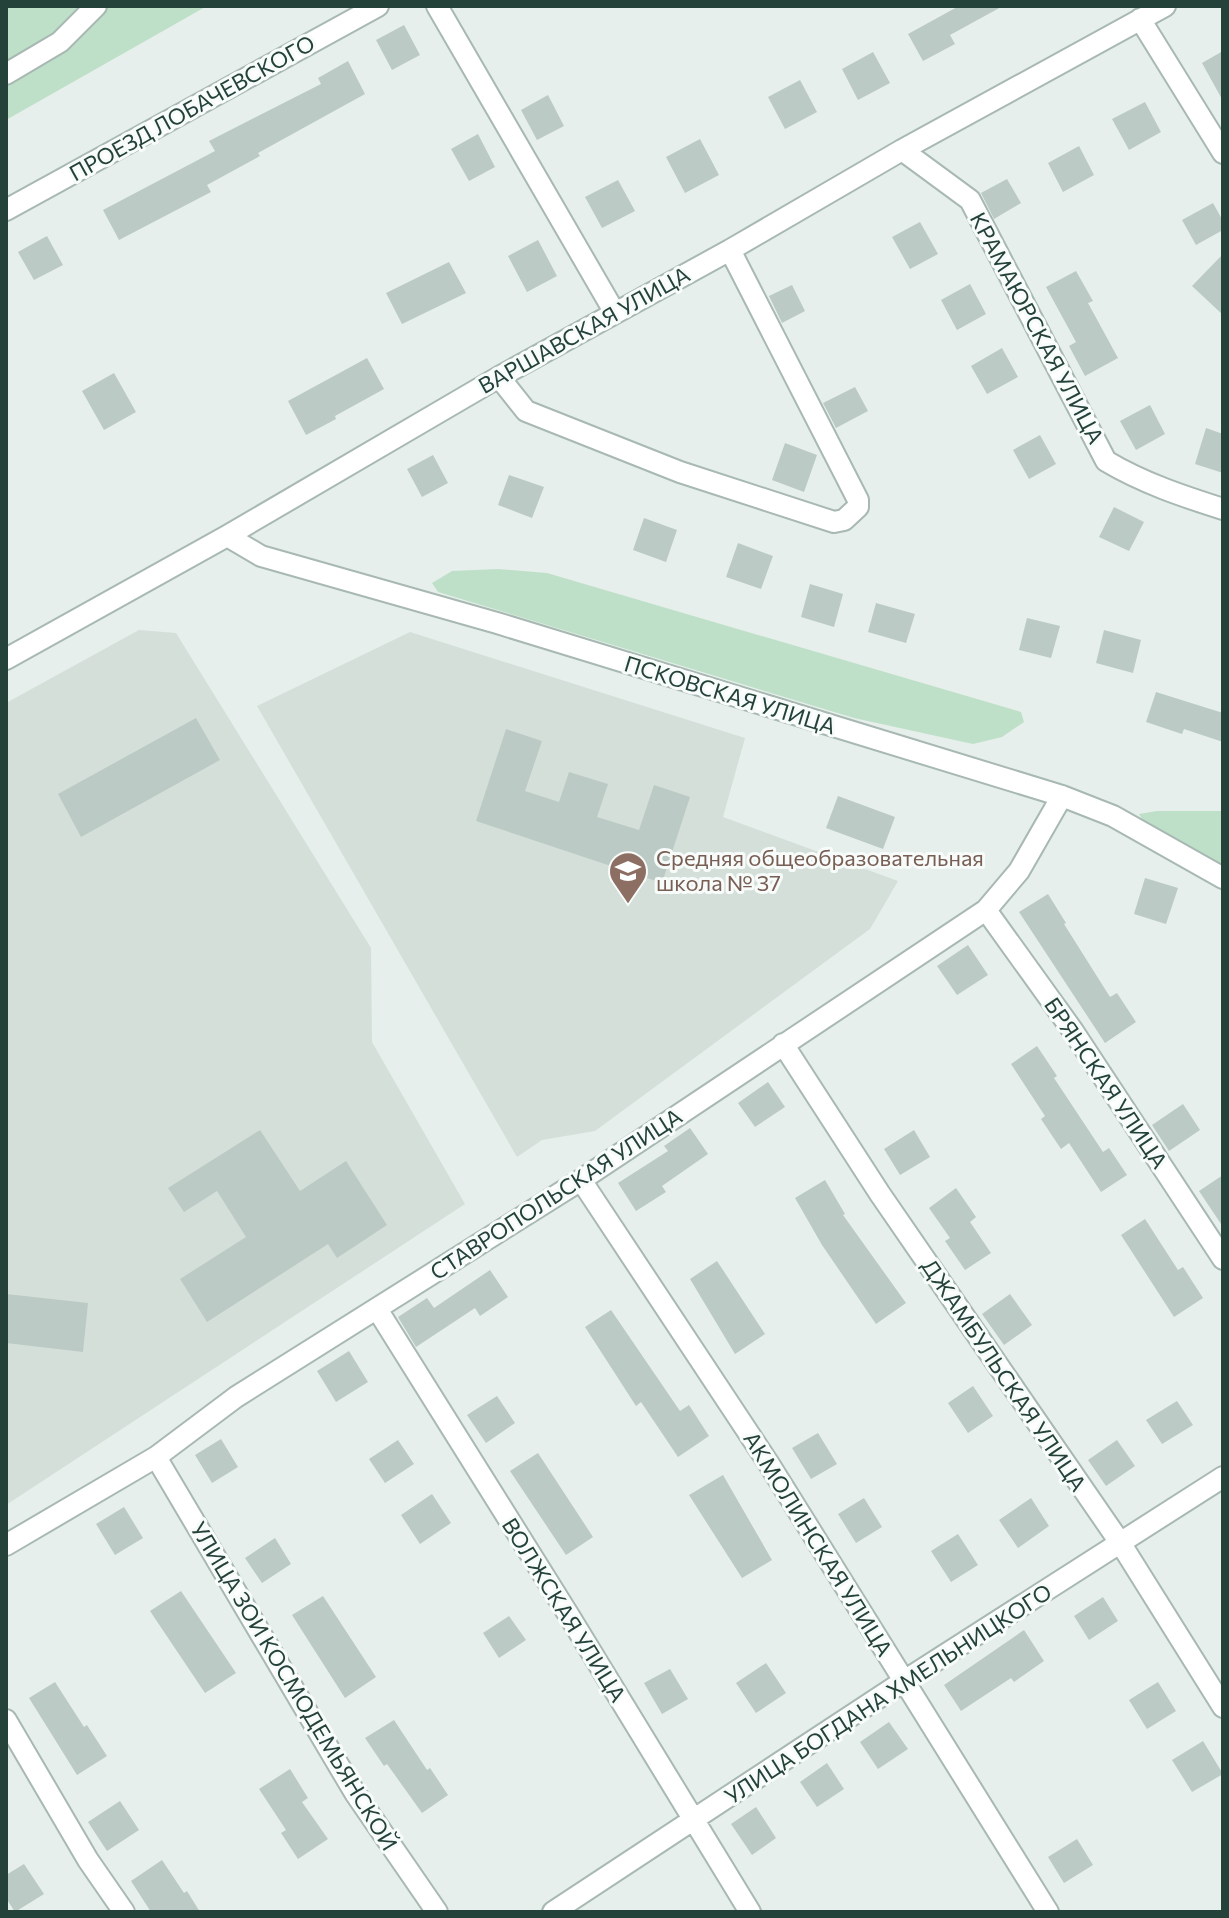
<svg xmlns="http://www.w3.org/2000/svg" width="1229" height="1918" font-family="Commissioner,sans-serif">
	<rect width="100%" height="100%" fill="#e6efeb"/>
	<path fill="#d4dfda" d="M139 630 176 633 371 948 372 1042 465 1204 6 1505V703Z
		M410 632 745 738 723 817 898 881 870 929 595 1131 542 1140 517 1157 257 706Z"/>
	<path fill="#bfe0c8" d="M6 6H207L6 120Z
		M498 569 547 573 1021 712 1024 722 1002 737 973 744 854 718 438 592 432 583 452 571Z
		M1157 811H1223V867L1143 821 1139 814Z"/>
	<path fill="#bbcac4" d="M959 6H1003L950 35 955 44 923 61 908 34Z
		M404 25 420 55 392 70 376 40Z
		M1223 51V101L1202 63Z
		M873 52 890 83 858 100 842 69Z
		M348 61 365 94 258 153 260 156 207 185 211 192 119 240 103 210 215 151 209 141 321 84 318 78Z
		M800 80 817 112 785 129 768 97Z
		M548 95 564 126 537 140 521 110Z
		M1145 102 1161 132 1129 150 1112 119Z
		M478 134 495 167 469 181 451 149Z
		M700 139 719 175 685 193 666 157Z
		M1079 146 1094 175 1063 192 1048 163Z
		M1007 179 1021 203 994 219 981 193Z
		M618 180 635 211 602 228 585 197Z
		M1213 203 1223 221V230L1196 245 1182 220Z
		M920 222 938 254 910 269 892 237Z
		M47 236 63 265 34 280 18 252Z
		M538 240 557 276 527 292 508 256Z
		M1223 254V315L1192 286Z
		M449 262 466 293 402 324 386 293Z
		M1076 271 1093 301 1088 303 1118 358 1085 376 1069 346 1076 342 1046 287Z
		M970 284 986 314 957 330 941 300Z
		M792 285 805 311 782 323 769 296Z
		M1002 348 1018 377 987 394 971 366Z
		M367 358 384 389 335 416 336 419 306 435 288 401Z
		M114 373 136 412 104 430 82 391Z
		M855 387 868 411 836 428 823 403Z
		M1150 405 1165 434 1136 450 1120 421Z
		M1206 428 1223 434V473L1195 464Z
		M1040 435 1056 464 1029 479 1013 450Z
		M785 443 817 455 804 492 772 480Z
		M433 455 448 483 422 497 407 469Z
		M509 475 544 487 532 518 498 505Z
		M1114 507 1144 522 1129 551 1099 537Z
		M644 518 677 530 666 562 633 550Z
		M738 543 773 556 761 589 726 577Z
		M810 584 843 594 834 627 801 617Z
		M876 603 915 614 906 643 868 632Z
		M1027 618 1060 626 1051 658 1019 650Z
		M1104 630 1141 640 1133 673 1096 663Z
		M1156 692 1223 713V742L1184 729 1182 734 1146 722Z
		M196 718 220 760 81 837 58 794Z
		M506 729 542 741 525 791 559 802 569 772 608 784 597 817 639 830 654 785 690 797 662 883 476 821Z
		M838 796 895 817 883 849 826 828Z
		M1145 878 1178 888 1166 924 1134 914Z
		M1048 894 1066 923 1064 924 1110 997 1117 993 1136 1022 1105 1043 1019 912Z
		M968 945 988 975 957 995 937 966Z
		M1037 1046 1057 1076 1054 1078 1103 1152 1109 1148 1127 1175 1101 1192 1069 1143 1061 1149 1041 1119 1045 1116 1011 1064Z
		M768 1082 785 1107 755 1127 738 1103Z
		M1183 1104 1200 1130 1169 1151 1152 1125Z
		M690 1128 708 1154 662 1186 666 1192 636 1211 618 1183 668 1151 664 1146Z
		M260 1130 300 1191 346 1161 387 1225 337 1258 328 1244 207 1322 180 1279 246 1237 217 1191 184 1212 168 1188Z
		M914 1130 930 1157 900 1175 884 1149Z
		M1223 1175V1227L1199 1191Z
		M825 1180 845 1214 843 1215 906 1303 876 1324 822 1245 795 1198Z
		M956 1188 976 1217 970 1222 991 1253 965 1270 945 1241 950 1238 929 1208Z
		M1145 1219 1178 1270 1183 1267 1203 1298 1174 1317 1121 1235Z
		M717 1261 765 1334 735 1354 690 1279Z
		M490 1270 508 1297 480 1316 475 1308 416 1347 398 1317 427 1298 434 1308Z
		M6 1294 88 1303 83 1352 6 1343Z
		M1010 1294 1032 1325 1004 1345 982 1314Z
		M611 1310 680 1411 689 1405 709 1436 678 1457 641 1402 636 1406 585 1327Z
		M349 1351 368 1382 336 1402 317 1371Z
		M973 1386 993 1416 968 1433 948 1403Z
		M497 1396 515 1423 486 1443 467 1415Z
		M1177 1401 1193 1425 1162 1444 1146 1420Z
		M818 1433 837 1464 811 1479 792 1448Z
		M221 1439 238 1467 212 1483 195 1455Z
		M398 1440 414 1464 385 1483 369 1459Z
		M1117 1440 1135 1466 1106 1486 1088 1460Z
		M538 1453 593 1537 566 1555 510 1471Z
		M723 1475 772 1560 742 1578 689 1495Z
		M432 1494 451 1523 420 1544 401 1515Z
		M864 1498 882 1527 856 1543 838 1514Z
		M1031 1498 1049 1526 1018 1548 999 1520Z
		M124 1507 143 1538 115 1555 96 1524Z
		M958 1534 978 1565 951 1582 931 1551Z
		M275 1538 291 1564 262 1583 245 1558Z
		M181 1591 236 1673 205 1693 150 1611Z
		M323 1596 376 1677 345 1698 292 1615Z
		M1103 1597 1118 1621 1089 1640 1074 1616Z
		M509 1616 526 1640 499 1658 483 1633Z
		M1024 1630 1044 1661 1014 1682 1011 1678 961 1711 944 1685Z
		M766 1663 786 1693 756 1713 736 1683Z
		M670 1669 688 1699 662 1714 644 1683Z
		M55 1682 84 1727 87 1725 107 1756 77 1775 29 1698Z
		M1158 1682 1176 1711 1147 1729 1129 1700Z
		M394 1720 427 1770 430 1768 448 1795 422 1813 387 1764 384 1766 365 1738Z
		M889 1722 908 1749 878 1769 860 1742Z
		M1203 1741 1223 1774 1192 1792 1172 1760Z
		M827 1763 844 1789 817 1807 800 1782Z
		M290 1769 308 1798 302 1802 328 1839 298 1859 281 1833 286 1830 259 1789Z
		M120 1801 139 1830 107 1851 88 1822Z
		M756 1807 776 1838 752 1855 731 1824Z
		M1077 1839 1093 1865 1064 1883 1048 1857Z
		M162 1860 184 1893 187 1891 200 1912H151L131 1881Z
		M24 1864 44 1894 15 1912 6 1898V1875Z"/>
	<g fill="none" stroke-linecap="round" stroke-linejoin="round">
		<g stroke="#a8b8b2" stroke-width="24">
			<path id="street" d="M437 6 615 313
				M1140 19 1223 153
				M6 74 60 42 96 6
				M902 150 970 200 1106 461C1143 483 1182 496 1223 509
				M6 210 378 6
				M499 377 526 411 680 472 834 522 844 520 858 507V500L730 250
				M227 536 261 556 497 623 1062 796 1113 816 1223 878
				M6 659 227 536 499 377 730 250 902 150 1165 6
				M986 910 1073 1031 1223 1259
				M783 1044 880 1194 1121 1544 1223 1707
				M581 1180 769 1464 1048 1912
				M377 1309 568 1614 750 1912
				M156 1457 355 1793 437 1912
				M6 1545 156 1457 236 1397 581 1180 986 910 1019 871 1062 796
				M6 1720 88 1860 124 1912
				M553 1912 904 1681 1223 1477"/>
		</g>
		<use href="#street" stroke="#fff" stroke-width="20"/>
	</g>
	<defs>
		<g id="school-pin" transform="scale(2)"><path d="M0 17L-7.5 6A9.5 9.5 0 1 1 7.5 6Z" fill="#8d6e63" stroke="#f7fbf9"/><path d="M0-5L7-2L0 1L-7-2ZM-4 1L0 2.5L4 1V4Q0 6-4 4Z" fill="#fff"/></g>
	</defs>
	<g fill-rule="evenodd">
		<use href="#school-pin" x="628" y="871"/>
	</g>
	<g text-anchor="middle" stroke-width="6" stroke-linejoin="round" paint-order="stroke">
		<g font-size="22" fill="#24423a" stroke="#f7fbf9">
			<text transform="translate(192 108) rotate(-29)" y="8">ПРОЕЗД ЛОБАЧЕВСКОГО</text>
			<text transform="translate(1037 328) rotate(62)" y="8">КРАМАЮРСКАЯ УЛИЦА</text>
			<text transform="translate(584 330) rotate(-29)" y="8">ВАРШАВСКАЯ УЛИЦА</text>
			<text transform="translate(730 695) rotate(17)" y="8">ПСКОВСКАЯ УЛИЦА</text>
			<text transform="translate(1106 1083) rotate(56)" y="8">БРЯНСКАЯ УЛИЦА</text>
			<text transform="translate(556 1194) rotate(-33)" y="8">СТАВРОПОЛЬСКАЯ УЛИЦА</text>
			<text transform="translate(1004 1375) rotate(56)" y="8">ДЖАМБУЛЬСКАЯ УЛИЦА</text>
			<text transform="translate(818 1544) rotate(58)" y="8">АКМОЛИНСКАЯ УЛИЦА</text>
			<text transform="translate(564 1610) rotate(58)" y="8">ВОЛЖСКАЯ УЛИЦА</text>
			<text transform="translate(294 1686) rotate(59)" y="8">УЛИЦА ЗОИ КОСМОДЕМЬЯНСКОЙ</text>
			<text transform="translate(888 1694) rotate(-33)" y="8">УЛИЦА БОГДАНА ХМЕЛЬНИЦКОГО</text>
		</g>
		<g font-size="22" fill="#785e54" stroke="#f7fbf9" text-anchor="start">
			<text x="656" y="866">Средняя общеобразовательная<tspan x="656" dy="25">школа № 37</tspan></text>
		</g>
	</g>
	<rect width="1229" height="1918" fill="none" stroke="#24423a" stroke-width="16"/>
</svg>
